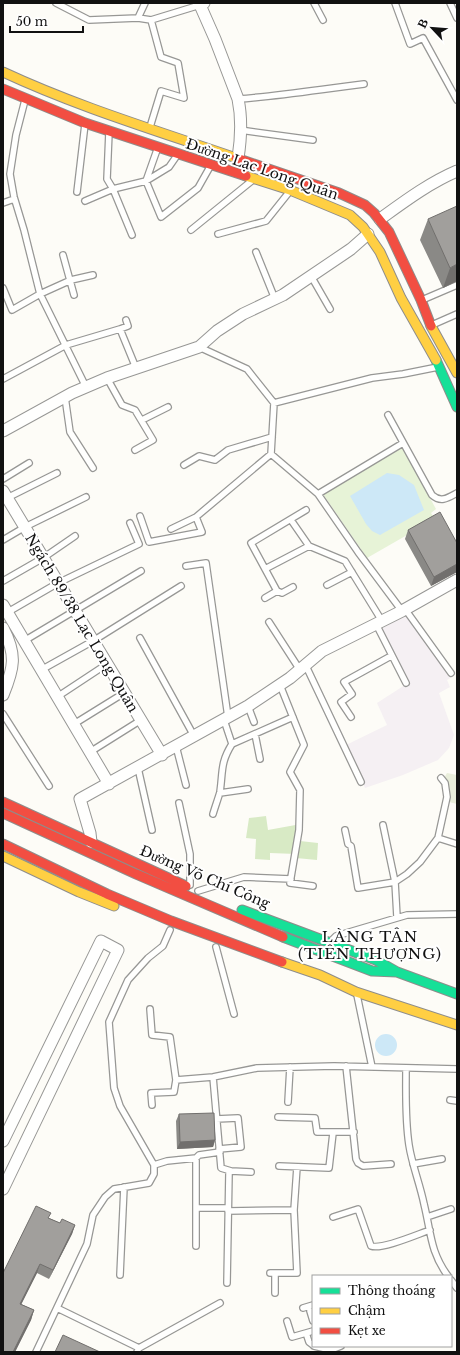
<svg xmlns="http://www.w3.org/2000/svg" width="460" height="1355" font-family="'Libre Baskerville',serif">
	<rect width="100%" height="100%" fill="#fdfcf7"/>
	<path fill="#f5f0f3" d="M404 616 413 618 455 675 447 680 450 687 439 693 454 735 449 748 438 760 403 775 365 788 346 745 387 725 377 703 405 685 381 629Z"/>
	<path fill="#e7f3d7" d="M402 447 436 509 431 513 435 519 367 558 323 494Z"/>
	<path fill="#d8eac5" d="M266 816 268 830 301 824 300 841 318 843 317 860 296 858V854L270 853V860L255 859 256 839 246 838 249 818Z"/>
	<path fill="#e9eedb" d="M447 773 457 775V804L449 802 444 778Z"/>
	<path fill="#cde8f7" d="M387 473 399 475 414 485 424 510 380 535 372 531 366 524 350 496Z
		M375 1045a11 11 0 1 1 22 0a11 11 0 1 1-22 0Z"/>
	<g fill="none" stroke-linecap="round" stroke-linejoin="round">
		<g stroke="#979795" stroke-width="8">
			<path id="lane" d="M56 3 89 20 138 18 151 20 200 5
				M314 3 323 20
				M395 3 410 44 423 38 457 100
				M450 3 457 18
				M138 18 145 3
				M238 99C280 96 322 89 364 84
				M25 100 16 135 10 174 14 197 24 230 40 294 86 387
				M150 127 161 91 184 98 178 63 161 57 151 20
				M240 130 313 140
				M109 132 107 179 113 189 132 235
				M158 147 146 181 161 217 198 188 211 165
				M77 192 85 124
				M85 201 113 189 146 181 169 167 178 154
				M3 203 14 199
				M191 230 254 179
				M218 234 266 221 290 191
				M256 252 275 299
				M63 255 74 295
				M311 276 330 309
				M3 288 12 310 40 294 71 280 93 275
				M422 300 457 285
				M432 325 457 314
				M120 329 128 326 126 320
				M107 378 122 405 135 410 153 440 135 450
				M3 379 66 345 120 329 136 368
				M65 397 70 432 93 468
				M274 403 372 378 403 374 438 367
				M388 415 432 495C441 503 448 498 457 493
				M142 420 168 407
				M271 454 318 494 358 552 402 611
				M184 465 199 456 215 460 228 450 272 437
				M3 479 29 463
				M318 494 403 443
				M7 498 57 473
				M140 516 149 542 202 532 196 517
				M291 520 309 546 345 561 382 621
				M171 529 196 517 271 454 274 403 247 369 199 347
				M3 540 25 527 86 497
				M186 566 206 563 228 717
				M265 569 309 546
				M3 581 43 558 75 536
				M327 585 352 572
				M277 591 282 593 293 587
				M265 598 277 591 251 543 306 510
				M405 609 451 673
				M8 612 58 583 139 544 130 523
				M269 622 300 670
				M376 624 406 683
				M140 638 194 736
				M24 641 141 571
				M306 666 361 782
				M41 670 93 641 181 586
				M280 685 304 745 290 772 300 790 299 830 290 883 313 886
				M57 697 107 664
				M248 706 254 722
				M3 714 49 786
				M351 717 341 702 352 694 344 682 391 656
				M224 720 232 744 293 717
				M74 724 124 693
				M255 734 260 759
				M176 746 186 785
				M90 752 141 720
				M138 768 152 830
				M220 793 248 789
				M179 803 190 854V885
				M213 814C215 807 218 799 220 792 223 772 220 763 232 744
				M383 825 395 882 397 917
				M345 830 348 844 351 846 358 888 395 882 407 874 420 862 438 838 447 797 445 783 441 778
				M438 838 457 844
				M198 891 244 877 291 879
				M332 940 336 936 407 915 457 914
				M216 947 234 1014
				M357 995 372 1067
				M150 1009 152 1035 170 1037 176 1080 213 1077 257 1068 334 1066 457 1069
				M346 1066 356 1159 358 1163 363 1166 391 1164
				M406 1068C406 1093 405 1119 409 1145 412 1165 420 1184 424 1204 431 1232 430 1252 448 1276
				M213 1077 221 1168 231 1171
				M450 1100 457 1101
				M288 1102 290 1067
				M152 1105 151 1093 174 1092 176 1080
				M278 1117 315 1118 317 1132H354
				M216 1119 238 1118 241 1147 219 1149
				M196 1158V1246
				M413 1164 442 1159
				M154 1165 167 1161 196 1158 199 1155 220 1152
				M279 1166 329 1168 333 1133
				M196 1208H228
				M228 1211 294 1210 297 1167
				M333 1217 358 1209 371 1246C382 1250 418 1234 430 1230
				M427 1217 451 1209
				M270 1273H297L294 1210
				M120 1275 124 1187
				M451 1280 457 1288
				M227 1283 229 1173 231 1171 251 1172
				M275 1293V1273
				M57 1308 139 1348 137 1352
				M303 1308 313 1305
				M310 1311 313 1321
				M287 1321 292 1337 313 1331
				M306 1333 309 1342 313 1345
				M314 1346 331 1350
				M139 1348 220 1303
				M36 1352 87 1244 93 1215 105 1197 114 1189 149 1183 154 1174V1165L120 1106 114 1088 109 1022 128 980 148 958 163 946 170 930
				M332 1352 331 1350 341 1346"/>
		</g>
		<g stroke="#979795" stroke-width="13">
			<path id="street" d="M204 3 200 5 215 39 238 99C242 118 241 139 238 158
				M380 219C405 201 429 183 457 171
				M3 431 72 393 107 378 199 347 217 331 243 314 283 295 351 249 368 234
				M3 491 162 755
				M3 605 109 784
				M3 628C17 655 14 668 3 695
				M91 842 90 833 80 799 248 706 290 678 322 651 402 611 457 580
				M3 1141 101 941 118 950 3 1189"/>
		</g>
		<g stroke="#8e8d8b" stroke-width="11">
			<path id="fast" d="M436 360 457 407
				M242 910 376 960 397 972
				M283 937 372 971 397 972 457 994"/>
		</g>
		<g stroke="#8e8d8b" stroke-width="11">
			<path id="slow" d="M3 72C78 107 158 131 236 158
				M246 176 290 190 350 215 363 227 380 252 401 298 436 360
				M431 326 457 373
				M3 856 79 892 114 906
				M282 962 320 975 356 992 457 1025"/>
		</g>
		<g stroke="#8e8d8b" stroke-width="11">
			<path id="jam" d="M3 89 85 123 246 176
				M236 158 339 193 365 205 374 213 389 232 421 300 431 326
				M3 802 186 886
				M3 813 136 874 283 937
				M3 844 107 894 171 921 282 962"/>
		</g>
		<use href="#lane" stroke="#fffffe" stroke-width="5.5"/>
		<use href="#street" stroke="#fffffe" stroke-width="11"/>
		<use href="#fast" stroke="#16e098" stroke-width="9"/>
		<use href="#slow" stroke="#ffcf43" stroke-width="9"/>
		<use href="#jam" stroke="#f24e42" stroke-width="9"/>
	</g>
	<path fill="#8a8986" d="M428 219 457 281 443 288 420 240Z
		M408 530 457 543V572L431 586 405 539Z
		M179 1114 215 1140 213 1147 177 1149 176 1121Z
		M49 1218 60 1223 75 1225 72 1234 49 1279 37 1273 21 1304 34 1310 31 1320 15 1352H3V1273Z"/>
	<path fill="#716f6d" d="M457 264V281L443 288 450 268Z
		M457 564V572L431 586 434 577Z
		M215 1140 213 1147 177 1149 180 1142Z
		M75 1225 72 1234 49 1279 53 1270Z
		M40 1264 37 1273 17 1313 20 1304Z
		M34 1310 31 1320 15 1352H13Z"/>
	<path fill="#a19f9c" stroke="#716f6d" d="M457 206V264L450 268 428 219Z
		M440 512 457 543V564L434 577 408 530Z
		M214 1113 215 1140 180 1142 179 1114Z
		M36 1206 51 1213 48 1218 60 1223 62 1219 75 1225 53 1270 40 1264 20 1304 34 1310 13 1352H4L3 1351V1273Z
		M63 1335 100 1352H55Z"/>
	<g text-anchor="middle" stroke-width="4" stroke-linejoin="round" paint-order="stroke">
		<g font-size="14" fill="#111" stroke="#fff">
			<text transform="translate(262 169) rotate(19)" y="5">Đường Lạc Long Quân</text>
			<text transform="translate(82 623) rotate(59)" y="5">Ngách 89/38 Lạc Long Quân</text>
			<text transform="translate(205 877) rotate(23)" y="5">Đường Võ Chí Công</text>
		</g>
		<g font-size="15" letter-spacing="1" fill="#111" stroke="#fff">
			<text x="370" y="942">LÀNG TÂN<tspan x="370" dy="17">(TIÊN THƯỢNG)</tspan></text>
		</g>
	</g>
	<rect width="460" height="1355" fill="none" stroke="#111111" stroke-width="8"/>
	<rect x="312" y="1275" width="140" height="72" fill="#ffffff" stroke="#a0a0a0"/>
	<rect x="320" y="1288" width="20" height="6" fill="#16e098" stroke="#a0a0a0"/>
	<text x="348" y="1295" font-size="12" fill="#111111">Thông thoáng</text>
	<rect x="320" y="1308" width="20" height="6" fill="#ffcf43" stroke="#a0a0a0"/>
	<text x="348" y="1315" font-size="12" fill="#111111">Chậm</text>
	<rect x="320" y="1328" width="20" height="6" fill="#f24e42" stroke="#a0a0a0"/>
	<text x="348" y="1335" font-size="12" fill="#111111">Kẹt xe</text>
	<g transform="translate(432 28) rotate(296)" stroke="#ffffff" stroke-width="3" paint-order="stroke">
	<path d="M0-3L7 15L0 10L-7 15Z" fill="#111111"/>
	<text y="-6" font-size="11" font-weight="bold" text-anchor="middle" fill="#111111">B</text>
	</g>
	<path d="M10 26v6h73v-6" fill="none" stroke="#111111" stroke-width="2"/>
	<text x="16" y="26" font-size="12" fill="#111111" stroke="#ffffff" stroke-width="3" paint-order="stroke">50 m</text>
</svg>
